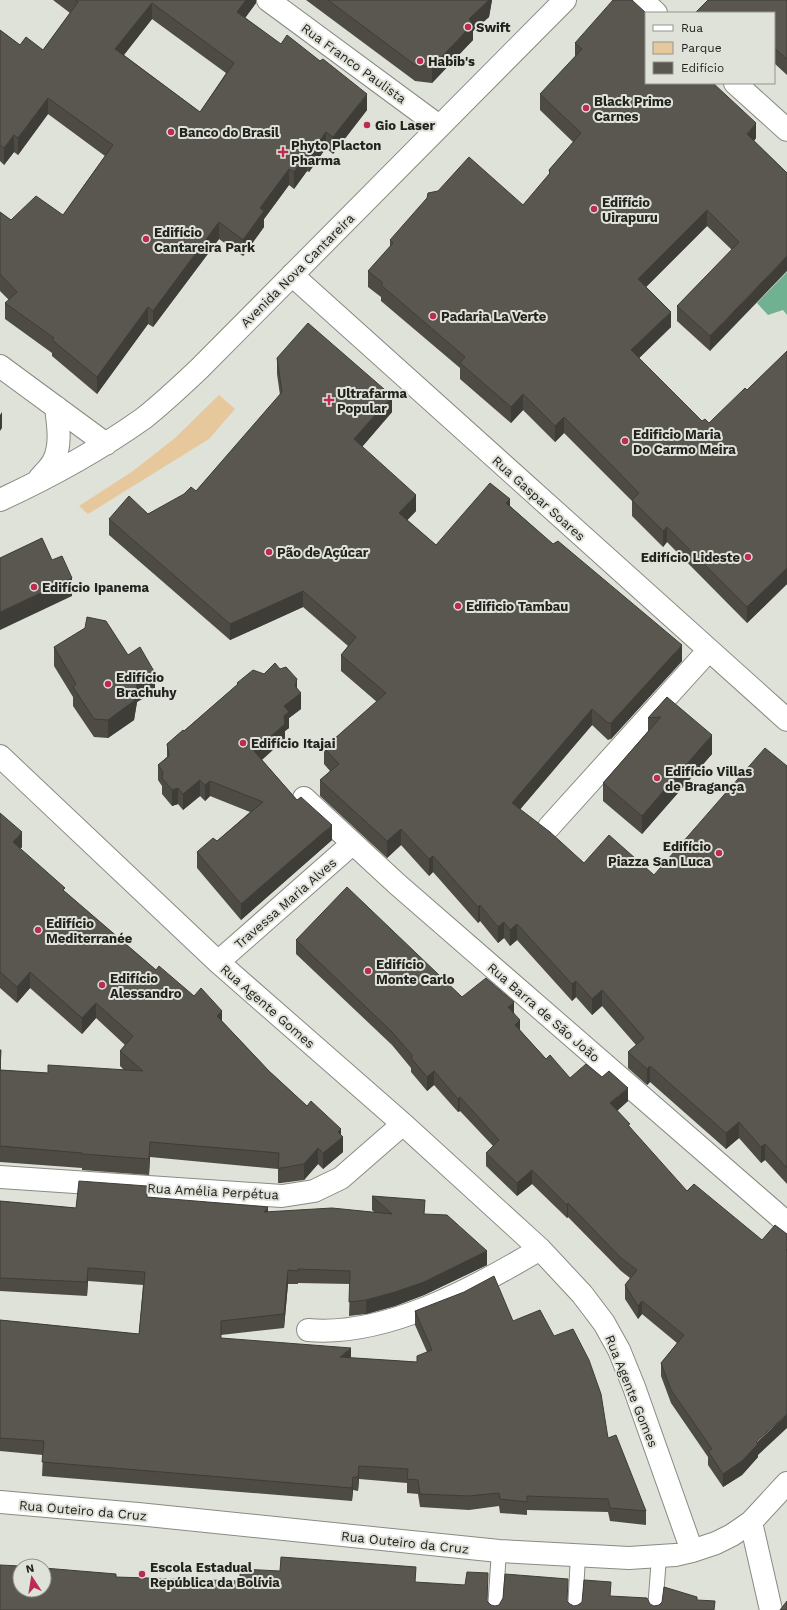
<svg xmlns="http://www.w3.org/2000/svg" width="787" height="1610" font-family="'Work Sans',sans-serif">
	<rect width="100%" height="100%" fill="#dfe2d8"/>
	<path fill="#e7c89c" d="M219 395 235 409 209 439 88 514 79 506 133 471 175 438Z"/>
	<path fill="#70b192" d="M787 272V315L783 310 768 315 757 303Z"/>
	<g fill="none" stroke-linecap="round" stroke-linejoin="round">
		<g stroke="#898b83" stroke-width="16">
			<path id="service" d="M495 1610 499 1551
				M575 1610 578 1556
				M655 1610 659 1557"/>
		</g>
		<g stroke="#898b83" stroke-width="24">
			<path id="minor" d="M268 0 439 126
				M642 0 656 13
				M735 83 787 130
				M292 275 787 720
				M0 756 218 962 403 1124 540 1249 582 1294 604 1323 619 1350 634 1387 692 1551
				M304 798 397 884 787 1223
				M549 827 709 650
				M218 962 352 844
				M0 1177 282 1196 314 1191 341 1178 403 1124
				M308 1330C386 1337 475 1288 540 1249
				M0 1502 138 1514 499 1551 629 1558 675 1555 692 1551 716 1543 732 1535 751 1522 787 1483
				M751 1522 771 1610"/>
		</g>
		<g stroke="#898b83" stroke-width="24">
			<path id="secondary" d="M0 366 106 444
				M39 479C43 474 49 469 53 462 62 446 58 424 56 407
				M0 500C50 477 99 450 144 418 163 403 181 386 199 369L565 0"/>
		</g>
		<use href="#service" stroke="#fff" stroke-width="14"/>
		<use href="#minor" stroke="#fff" stroke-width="22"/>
		<use href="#secondary" stroke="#fff" stroke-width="22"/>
	</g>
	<path fill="#4d4b44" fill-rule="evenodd" d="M53 0H256V3L245 18 367 110 333 154 326 148 309 172 307 171 294 189 289 185 264 219V227L243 256 219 239 153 327 148 324 97 394 52 356V353L5 319V303L9 300 0 291V212L11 220 63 215 105 156 48 114 18 155 14 152 4 165 0 161V30L20 45 43 50 70 13ZM152 19 226 73 200 112 124 55Z
		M306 0H492L489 17 473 31V40L432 83 415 81Z
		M787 0V75L774 63V13Z
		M575 43 756 138 754 141 787 173 710 351 677 321V306L732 250 707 226 646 287 671 327 639 358 702 421 709 423 747 390 787 351V584L747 623 667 542 663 547 632 516V501L564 433 555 442 523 410 511 423 460 379V368L381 301V297L368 287V271L390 247V240L523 205 549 175V170L573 142 540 110V94L575 57Z
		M277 358 392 412 362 447 416 511 407 520 436 545 510 506 682 661 611 739 608 740 592 725 520 809 584 863 654 875 787 766V1184L765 1160 761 1163 739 1138 726 1149 650 1082 647 1085 628 1068V1052L636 1045 602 1006 592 1015 576 997 572 1001 517 940 510 946 504 938 498 943 480 921 478 923 433 872 429 876 401 845 387 858 320 796V780L330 771 324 764V748L377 702 341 671V655L348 646 303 607 230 640 109 535V519L148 514 196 491 280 395 277 374Z
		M54 647 128 655 155 691 137 702 134 720 108 738 94 737 73 706V697L54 666Z
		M237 683 297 689 301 709 289 718V728L285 731V739L262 760 332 840 241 920 197 868V852L217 841 250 812 210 796 205 801 200 796 183 810 178 804 172 806 162 794V786L158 780V765L167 757V744L184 731 237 685Z
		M667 697 712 754 642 834 603 801V783L648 731V718Z
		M0 813 22 847 20 849 65 892 156 970 222 1021 269 1071 307 1106 341 1135 343 1152 323 1169 318 1164 304 1180 281 1183H278V1169L150 1157 149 1175 82 1170V1168L0 1162V1050L1 1070 48 1073 124 1070 120 1066V1051L125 1045 96 1018 82 1034 30 988 17 1003 0 988Z
		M296 940 462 997 514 1013 520 1030 546 1059 570 1078 628 1101 617 1111 630 1127 758 1455V1457L742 1475 723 1487 708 1465V1457L671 1403 661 1376V1363L677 1343 642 1314 638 1319 625 1299V1285L630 1278 621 1271 568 1217 567 1218 532 1184 517 1196 486 1166V1153L493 1146 460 1111 458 1112 434 1085 427 1091 411 1072V1068L392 1045 296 954Z
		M372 1196 425 1214 487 1265 424 1295 395 1306 366 1314 349 1316 350 1284 298 1283V1284H288L284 1328 221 1335V1338L351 1358 417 1362 427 1352 415 1325V1311L513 1321 608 1438 646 1511V1525L610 1521 608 1512 527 1510V1515L500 1513 499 1506 469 1510 420 1507 418 1494 407 1493V1483L359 1479 358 1491 353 1490 352 1501 42 1476 43 1455 0 1451V1320L139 1334 143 1285 88 1281 87 1296 0 1291V1201L76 1208 147 1197 268 1212H374L372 1210Z"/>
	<path fill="#3e3d37" d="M246 0H256V3L237 29V12Z
		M489 0H492L489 17 473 31V40L432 83V67L469 19Z
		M152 3V19L115 66V49Z
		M367 94V110L333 154V137Z
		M48 98V114L18 155V138Z
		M756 123V138L747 150V134Z
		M326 132V148L309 172V156Z
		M14 135V152L4 165V148Z
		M307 154V171L294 189V172Z
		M289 169V185L264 219V227L243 256V240L260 208Z
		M707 210V226L638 295V279Z
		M219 222V239L153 327V311Z
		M787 256V271L710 351V336Z
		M148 307V324L97 394V377Z
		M671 312V327L631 366V350Z
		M523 394V410L511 423V407Z
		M392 396V412L354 456V439Z
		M2 412V428L0 431V415Z
		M564 417V433L555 442V426Z
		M416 495V511L399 529V513Z
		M510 499V516L506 503Z
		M667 527V542L663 547V531Z
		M787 568V584L747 623V607Z
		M72 578V596L0 630V612Z
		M303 591V607L230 640V624Z
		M682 645V661L611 739V723Z
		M155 673V691L137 702 134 720 108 738V720L137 684Z
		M297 679V695L301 693V709L289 718V728L285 731V739L254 766V751L284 706 295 686Z
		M592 709V725L512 819V803Z
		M712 735V754L642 834V816Z
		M200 780V796L183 810V794Z
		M210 781V796L205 801V785Z
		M178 788V804L172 806V790Z
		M332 825V840L241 920V904Z
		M401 829V845L387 858V841Z
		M22 832V847L13 858V842Z
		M433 856V872L429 876V859Z
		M480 905V921L478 923V907Z
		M504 922V938L498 943V927Z
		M517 924V940L510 946V930Z
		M30 972V988L17 1003V987Z
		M576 981V997L572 1001V984Z
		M602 990V1006L592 1015V999Z
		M514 1002V1016L508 1007Z
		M96 1003V1018L82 1034V1018Z
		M222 1011V1027L217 1016Z
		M520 1020V1034L515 1025Z
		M650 1066V1082L647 1085V1069Z
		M434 1071V1085L427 1091V1077Z
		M628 1088V1101L610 1117V1103Z
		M460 1097V1111L458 1112V1099Z
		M739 1122V1138L726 1149V1133Z
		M341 1129V1138L343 1137V1152L323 1169V1153L338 1132Z
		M150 1142V1157L149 1175V1159Z
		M765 1144V1160L761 1163V1147Z
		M318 1148V1164L304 1180V1164Z
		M532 1170V1184L517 1196V1183Z
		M568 1203V1217L567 1218V1205Z
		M268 1207V1221L264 1212Z
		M487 1251V1265L424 1295 395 1306 366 1314V1300Z
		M88 1268V1281L87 1296V1282Z
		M288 1270V1284L284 1328V1314Z
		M642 1301V1314L638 1319V1306Z
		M351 1348V1361L340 1357Z
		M787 1414V1428L758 1455V1457L742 1475 723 1487V1474Z
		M359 1466V1479L358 1491V1477Z
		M353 1477V1490L352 1501V1488Z"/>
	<path fill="#59574f" stroke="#3e3d37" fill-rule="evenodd" d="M75 0H246L237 12 281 44 287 35 320 61 323 59 367 94 333 137 326 132 309 156 307 154 294 172 289 169 260 208 264 211 243 240 219 222 153 311 148 307 97 377 52 340 54 338 5 303 17 292 0 274V212L11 220 36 196 63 215 113 145 48 98 18 138 14 135 4 148 0 145V30L20 45 26 37 43 50 78 2ZM152 3 234 63 200 112 115 49Z
		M328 0H489L469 19 473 24 432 67 415 65Z
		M613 0H632L646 13V83H713L756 123 747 134 787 173V256L710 336 677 306 739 242 707 210 638 279 671 312 631 350 702 421 705 419 709 423 745 388 747 390 787 351V568L747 607 667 527 663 531 632 500 639 493 564 417 555 426 523 394 511 407 460 363 465 357 381 285 383 283 368 271 393 243 390 240 427 198 428 193 438 191 469 157 523 205 550 173 549 170 581 133 540 94 582 49 575 43Z
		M708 0H787V59L774 48V13H695Z
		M308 323 392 396 354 439 416 495 399 513 436 545 490 483 510 499 506 503 553 544 558 541 682 645 611 723H608L592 709 512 803 550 832 584 863 609 835 654 875 765 748 787 766V1168L765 1144 761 1147 739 1122 726 1133 650 1066 647 1069 628 1052 644 1038 602 990 592 999 576 981 572 984 517 924 510 930 504 922 498 927 480 905 478 907 433 856 429 859 401 829 387 841 320 780 339 764 324 748 386 693 341 655 356 637 303 591 230 624 109 519 129 496 148 514 184 494 191 487 196 491 282 392 277 358Z
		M42 538 52 560 62 556 72 578 0 612V558Z
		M87 617 106 621 128 655 140 647 155 673 137 684 134 701 108 720 94 719 73 687 76 684 54 647 85 628Z
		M275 663 280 669 286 667 297 679 295 686 301 693 284 706 289 712 284 716 285 724 254 751 297 800 301 797 332 825 241 904 197 852 213 838 217 841 263 802 210 781 205 785 200 780 183 794 178 788 172 790 162 778 163 772 158 765 169 756 167 744 183 730 184 731 238 684 237 683 253 670 264 674Z
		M667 697 712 735 642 816 603 783 661 717 648 718Z
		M0 813 22 832 13 842 65 888 63 890 156 970 159 966 194 996 201 988 222 1011 217 1016 269 1071 307 1106 311 1101 341 1129 338 1132 343 1137 323 1153 318 1148 304 1164 281 1168H278L279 1153 150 1142 149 1159 82 1154V1153L0 1146V1070L48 1073V1065L143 1071 120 1051 133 1036 96 1003 82 1018 30 972 17 987 0 972Z
		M347 887 462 997 486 978 514 1002 508 1007 520 1020 515 1025 546 1059 550 1055 570 1078 586 1064 602 1077 609 1071 628 1088 610 1103 630 1124 628 1125 687 1191 694 1184 762 1240 775 1225 787 1234V1249L786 1250 787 1251V1414L756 1442 758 1444 742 1461 723 1474 708 1451 712 1449 671 1390 661 1363 684 1335 642 1301 638 1306 625 1285 637 1270 621 1258 568 1203 567 1205 532 1170 517 1183 486 1153 499 1140 460 1097 458 1099 434 1071 427 1077 411 1058 413 1056 392 1032 296 940Z
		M0 1050H1L0 1069Z
		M79 1181 147 1186V1197L268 1207 264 1212 332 1208 392 1214 372 1196 425 1200 424 1214 447 1215 487 1251 424 1282 395 1292 366 1300 349 1302 350 1271 298 1269V1271L288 1270 284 1314 221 1321V1338L351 1348 340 1357 417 1362V1356L432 1350 415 1311 464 1292 494 1276 513 1321 540 1310 554 1336 573 1329 589 1360 601 1394 608 1438 616 1435 646 1511 610 1508 608 1499 527 1496V1502L500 1499 499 1493 469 1496 420 1494 418 1480 407 1479 408 1469 359 1466 358 1477H353L352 1488 42 1462 44 1441 0 1438V1320L139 1334 145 1272 88 1268 87 1282 0 1278V1201L76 1208Z
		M281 1557 416 1567 415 1582 465 1585 467 1572 488 1573 487 1601 491 1605 495 1606 499 1605 503 1598 505 1574 568 1579 567 1601 570 1604 574 1606 578 1605 582 1602 584 1580 611 1582 610 1596 647 1598 650 1604 654 1606 659 1605 662 1602 664 1587 697 1597V1600L715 1601 714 1610H0V1565L20 1566V1590H44V1568L116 1574V1577L240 1581V1569L280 1571Z
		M787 1601V1610H780Z"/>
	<g fill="#bc2c51" stroke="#dfe2d8" stroke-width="1.5">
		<circle cx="468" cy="27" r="4"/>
		<circle cx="420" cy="61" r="4"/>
		<circle cx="586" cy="108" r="4"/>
		<circle cx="367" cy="125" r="4"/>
		<circle cx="171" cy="132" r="4"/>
		<path d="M281 146h4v4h4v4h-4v4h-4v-4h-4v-4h4z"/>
		<circle cx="594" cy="209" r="4"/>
		<circle cx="146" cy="239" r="4"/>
		<circle cx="433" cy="316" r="4"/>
		<path d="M327 394h4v4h4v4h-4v4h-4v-4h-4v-4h4z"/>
		<circle cx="625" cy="441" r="4"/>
		<circle cx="269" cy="552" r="4"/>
		<circle cx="748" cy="557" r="4"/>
		<circle cx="34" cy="587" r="4"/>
		<circle cx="458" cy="606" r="4"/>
		<circle cx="108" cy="684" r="4"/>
		<circle cx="243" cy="743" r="4"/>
		<circle cx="657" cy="778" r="4"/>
		<circle cx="719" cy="853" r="4"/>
		<circle cx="38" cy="930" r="4"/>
		<circle cx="368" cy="971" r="4"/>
		<circle cx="102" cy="985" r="4"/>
		<circle cx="142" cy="1574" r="4"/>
	</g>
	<g text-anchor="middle" stroke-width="4" stroke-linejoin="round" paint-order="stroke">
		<g font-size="13" font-weight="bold" fill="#22221f" stroke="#dfe2d8" text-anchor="start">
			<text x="476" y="32">Swift</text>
			<text x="428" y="66">Habib's</text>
			<text x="594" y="106">Black Prime<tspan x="594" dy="15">Carnes</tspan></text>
			<text x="375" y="130">Gio Laser</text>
			<text x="179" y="137">Banco do Brasil</text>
			<text x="291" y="150">Phyto Placton<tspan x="291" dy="15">Pharma</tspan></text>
			<text x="602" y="207">Edifício<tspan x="602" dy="15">Uirapuru</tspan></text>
			<text x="154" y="237">Edifício<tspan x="154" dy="15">Cantareira Park</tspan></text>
			<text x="441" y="321">Padaria La Verte</text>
			<text x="337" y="398">Ultrafarma<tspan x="337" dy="15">Popular</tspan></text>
			<text x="633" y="439">Edificio Maria<tspan x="633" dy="15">Do Carmo Meira</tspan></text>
			<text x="277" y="557">Pão de Açúcar</text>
			<text x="740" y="562" text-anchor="end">Edifício Lideste</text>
			<text x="42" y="592">Edifício Ipanema</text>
			<text x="466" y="611">Edificio Tambau</text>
			<text x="116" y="682">Edifício<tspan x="116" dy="15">Brachuhy</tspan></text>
			<text x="251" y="748">Edifício Itajai</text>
			<text x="665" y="776">Edifício Villas<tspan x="665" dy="15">de Bragança</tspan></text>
			<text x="711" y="851" text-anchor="end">Edifício<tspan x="711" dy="15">Piazza San Luca</tspan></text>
			<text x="46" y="928">Edifício<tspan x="46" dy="15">Mediterranée</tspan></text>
			<text x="376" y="969">Edifício<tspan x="376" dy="15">Monte Carlo</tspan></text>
			<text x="110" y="983">Edifício<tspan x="110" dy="15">Alessandro</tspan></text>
			<text x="150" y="1572">Escola Estadual<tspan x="150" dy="15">República da Bolívia</tspan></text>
		</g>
		<g font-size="13" fill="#22221f" stroke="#dfe2d8">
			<text transform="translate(354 63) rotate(36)" y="5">Rua Franco Paulista</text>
			<text transform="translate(297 270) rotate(-45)" y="5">Avenida Nova Cantareira</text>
			<text transform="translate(539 498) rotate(42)" y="5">Rua Gaspar Soares</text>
			<text transform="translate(285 903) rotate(-41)" y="5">Travessa Maria Alves</text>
			<text transform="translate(268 1006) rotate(41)" y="5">Rua Agente Gomes</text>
			<text transform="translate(544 1012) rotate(41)" y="5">Rua Barra de São João</text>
			<text transform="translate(213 1191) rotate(3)" y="5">Rua Amélia Perpétua</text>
			<text transform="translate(632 1391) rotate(68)" y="5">Rua Agente Gomes</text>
			<text transform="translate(83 1510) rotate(5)" y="5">Rua Outeiro da Cruz</text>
			<text transform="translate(405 1542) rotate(6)" y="5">Rua Outeiro da Cruz</text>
		</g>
	</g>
	<rect x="645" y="12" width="130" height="72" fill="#dfe2d8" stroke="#93958e"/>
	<rect x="653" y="25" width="20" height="6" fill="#ffffff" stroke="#93958e"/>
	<text x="681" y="32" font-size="12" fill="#22221f">Rua</text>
	<rect x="653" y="42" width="20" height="12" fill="#e7c89c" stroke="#93958e"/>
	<text x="681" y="52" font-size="12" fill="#22221f">Parque</text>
	<rect x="653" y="62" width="20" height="12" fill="#59574f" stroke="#93958e"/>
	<text x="681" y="72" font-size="12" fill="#22221f">Edifício</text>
	<g transform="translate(32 1578) rotate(348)"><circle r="19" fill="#dfe2d8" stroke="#93958e"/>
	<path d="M0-3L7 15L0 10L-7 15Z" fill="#bc2c51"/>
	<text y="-6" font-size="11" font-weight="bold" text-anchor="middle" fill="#22221f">N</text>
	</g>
</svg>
